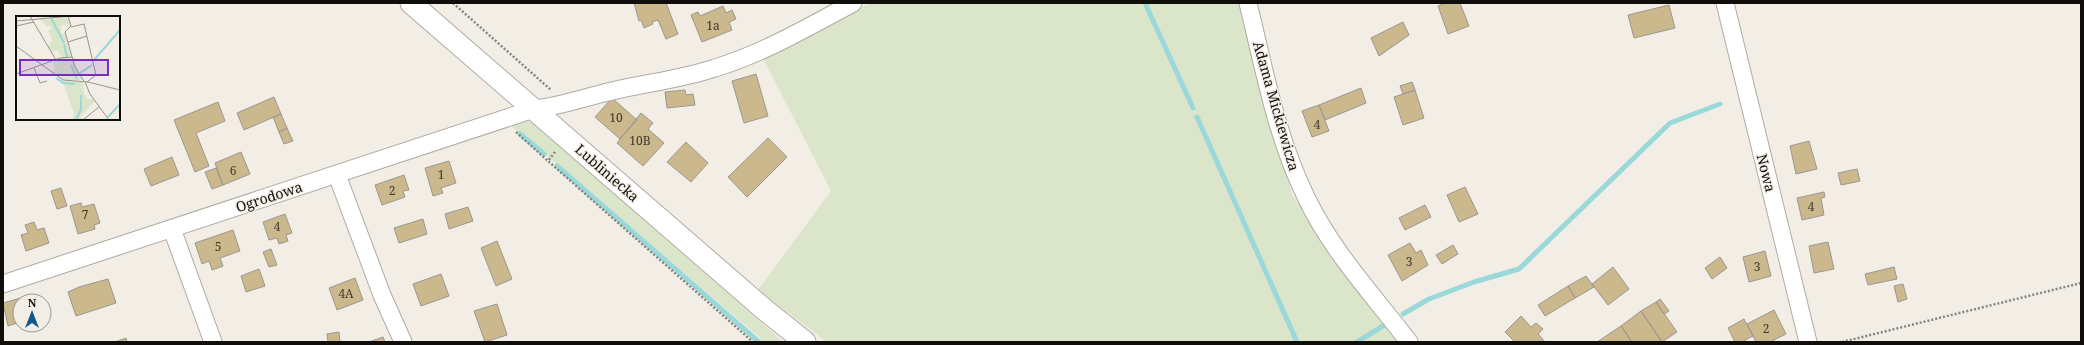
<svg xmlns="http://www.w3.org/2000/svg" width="2084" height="345" font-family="'Noto Serif',serif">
	<rect width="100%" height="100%" fill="#f2eee6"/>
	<path fill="#dbe5ca" d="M870 3H1241L1292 195 1401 342H827L758 290 831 191 763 58Z
		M524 121 533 123 783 342H765L510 125Z"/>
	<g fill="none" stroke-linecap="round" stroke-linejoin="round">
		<path stroke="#9bd8da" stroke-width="5" d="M1145 3 1193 108
			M1197 117 1297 342
			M520 134 544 154
			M557 166 759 342
			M1403 314 1429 299 1474 282 1519 269 1670 123 1720 104
			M1357 342 1383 326"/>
	</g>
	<path fill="#ccb88d" stroke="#9b9790" d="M634 3H666L678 34 666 39 658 20 652 22 653 24 644 28 641 20 639 21Z
		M1446 3H1460L1469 26 1448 34 1438 6Z
		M1669 5 1675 28 1634 38 1628 15Z
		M723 6 726 13 732 10 736 19 729 22 732 30 702 42 691 15 698 12 700 16Z
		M1403 22 1409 35 1379 56 1371 38Z
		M756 74 768 116 744 123 732 81Z
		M1412 82 1415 90 1403 94 1400 86Z
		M1361 88 1366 103 1325 120 1319 105Z
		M685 90 686 95 693 94 695 105 667 108 665 92Z
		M1415 90 1424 118 1403 125 1394 97Z
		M274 97 281 114 244 130 237 113Z
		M612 98 637 120 620 139 595 117Z
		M218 102 225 121 196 133 209 166 195 172 174 120Z
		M1319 105 1329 131 1312 137 1302 111Z
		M641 113 653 123 648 129 664 143 643 166 617 143Z
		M281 114 287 128 279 132 273 117Z
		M287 128 293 141 284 144 279 132Z
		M768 138 787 157 747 197 728 177Z
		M1809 141 1817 169 1796 174 1790 146Z
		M686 142 708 163 691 182 667 162Z
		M241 152 250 174 223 185 215 163Z
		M172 157 179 175 151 186 144 169Z
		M449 161 456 183 441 188 443 193 433 196 425 168Z
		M216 168 223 185 212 189 205 172Z
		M1857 169 1860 181 1841 185 1838 173Z
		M404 175 409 190 403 191 405 197 382 205 375 185Z
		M1465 187 1478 214 1459 222 1447 195Z
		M61 188 67 206 57 209 51 191Z
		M1824 192 1825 197 1821 198 1824 215 1802 220 1797 198Z
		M81 203 82 207 94 204 100 223 94 225 95 229 78 234 70 206Z
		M1425 205 1431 217 1405 230 1399 218Z
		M468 207 473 221 449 229 445 214Z
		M285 214 292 233 286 235 288 241 279 244 277 238 269 240 263 222Z
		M423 219 427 234 399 243 394 228Z
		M34 222 37 230 44 228 49 243 26 251 21 235 28 233 25 225Z
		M233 230 240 251 220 258 223 266 212 270 209 261 202 264 195 243Z
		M497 241 512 279 496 286 481 248Z
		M1828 242 1834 269 1814 273 1809 246Z
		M1410 243 1416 253 1421 250 1428 265 1402 281 1388 255Z
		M1453 245 1458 254 1442 264 1436 255Z
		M271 249 277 265 269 267 263 252Z
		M1765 251 1771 276 1749 282 1743 257Z
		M1720 257 1727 268 1712 279 1705 268Z
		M1613 267 1629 289 1608 305 1592 284Z
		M1894 267 1897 279 1868 285 1865 274Z
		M259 269 265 286 246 292 241 276Z
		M441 274 449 296 421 306 413 284Z
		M1586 276 1594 287 1575 298 1568 286Z
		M355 278 363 300 337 310 329 288Z
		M108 279 116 303 76 316 68 292 79 287Z
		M1903 284 1907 299 1898 302 1894 286Z
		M1568 286 1575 298 1545 316 1538 305Z
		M24 297 25 301H20V322L8 326 3 303Z
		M1660 299 1669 311 1664 314 1656 302Z
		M1656 302 1677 332 1662 342 1641 311Z
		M497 304 507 335 485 342 474 311Z
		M1774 310 1786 334 1770 342H1756L1747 324Z
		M1641 311 1662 342H1632L1621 326Z
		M1521 316 1531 327 1536 323 1543 329 1538 334 1545 342H1515L1505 332Z
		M1744 319 1753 336 1745 340 1746 342H1735L1728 328Z
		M1621 326 1632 342H1597Z
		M339 332 340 342H328L327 334Z
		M383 337 385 342H369Z
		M126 338 127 342H115Z"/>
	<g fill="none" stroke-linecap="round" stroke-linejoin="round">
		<g stroke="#afaba3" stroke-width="19">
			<path id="minor" d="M1248 3C1264 68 1276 136 1306 197 1331 250 1373 295 1409 342
				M1725 3 1808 342
				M337 175 382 295 403 342
				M172 229 213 342
				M3 284 534 109C560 106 583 98 608 92 644 83 679 80 715 68 764 53 808 27 853 3"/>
		</g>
		<g stroke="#afaba3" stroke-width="23">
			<path id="major" d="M411 3 765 310 805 342"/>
		</g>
		<path stroke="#86847e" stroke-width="2.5" stroke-dasharray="2 2" stroke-linecap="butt" d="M453 3 551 90
			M516 132 548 161
			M555 152 548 161 753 342
			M1842 342 2081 283"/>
		<use href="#minor" stroke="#fff" stroke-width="17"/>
		<use href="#major" stroke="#fff" stroke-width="21"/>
	</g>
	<g text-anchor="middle" stroke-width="3" stroke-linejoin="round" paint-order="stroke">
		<g font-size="12" fill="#3e382c">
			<text x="713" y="30">1a</text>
			<text x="616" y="122">10</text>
			<text x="1317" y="129">4</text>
			<text x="640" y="145">10B</text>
			<text x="233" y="175">6</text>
			<text x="441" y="179">1</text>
			<text x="392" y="195">2</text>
			<text x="1811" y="211">4</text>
			<text x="85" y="219">7</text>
			<text x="277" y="231">4</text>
			<text x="218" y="251">5</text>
			<text x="1409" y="266">3</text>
			<text x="1757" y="271">3</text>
			<text x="346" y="298">4A</text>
			<text x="1766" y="333">2</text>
		</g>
		<g font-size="14" fill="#0f0e0b" stroke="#f2eee6">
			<text transform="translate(1276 106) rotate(74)" y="5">Adama Mickiewicza</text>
			<text transform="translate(607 173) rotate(41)" y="5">Lubliniecka</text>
			<text transform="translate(1766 173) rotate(76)" y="5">Nowa</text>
			<text transform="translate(269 197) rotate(-18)" y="5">Ogrodowa</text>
		</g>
	</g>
	<g transform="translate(16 16)">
		<rect width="104" height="104" fill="#f2eee6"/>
		<path d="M51 1 55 9 51 12 52 8 45 10V15L46 18 49 17 55 40 47 42 41 34 36 36 32 30 36 25 32 14 36 13 34 10 31 11 25 4H17ZM44 42 56 43 67 64H48L36 56 39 52 36 47ZM25 49 45 64 67 66 68 78 73 84 76 82 79 85 65 100 66 104H56L58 98 47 66Z" fill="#dbe5ca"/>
		<path fill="none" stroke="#9bd8da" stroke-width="2" d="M35 2 48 27M48 28 51 41M78 44 104 14M55 49 61 63M64 57 76 49M40 62 47 67 59 68M92 101 104 88M60 104 65 93V79"/>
		<path fill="none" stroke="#97948e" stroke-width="1" d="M14 0 40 44M52 0 55 10 49 16 59 51 68 65M0 5 55 0M0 10 18 6M55 11 68 8 80 59 71 66M52 26 71 20M0 30 47 64 72 66 104 74M18 52 24 67 31 65M0 58 44 42 56 41M69 66 74 78 93 104M67 104 83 91"/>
		<path fill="#7b2cbf" fill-opacity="0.15" stroke="#7b2cbf" stroke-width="2" d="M4 44H92V59H4Z"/>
		<rect width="104" height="104" fill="none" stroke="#0f0e0b" stroke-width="2"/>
	</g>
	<rect width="2084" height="345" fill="none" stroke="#0f0e0b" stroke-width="8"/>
	<g transform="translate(32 313)"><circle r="19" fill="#f2eee6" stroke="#97948e"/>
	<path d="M0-3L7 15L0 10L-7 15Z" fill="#14598e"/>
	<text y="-6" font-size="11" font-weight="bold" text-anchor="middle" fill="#0f0e0b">N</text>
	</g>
</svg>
